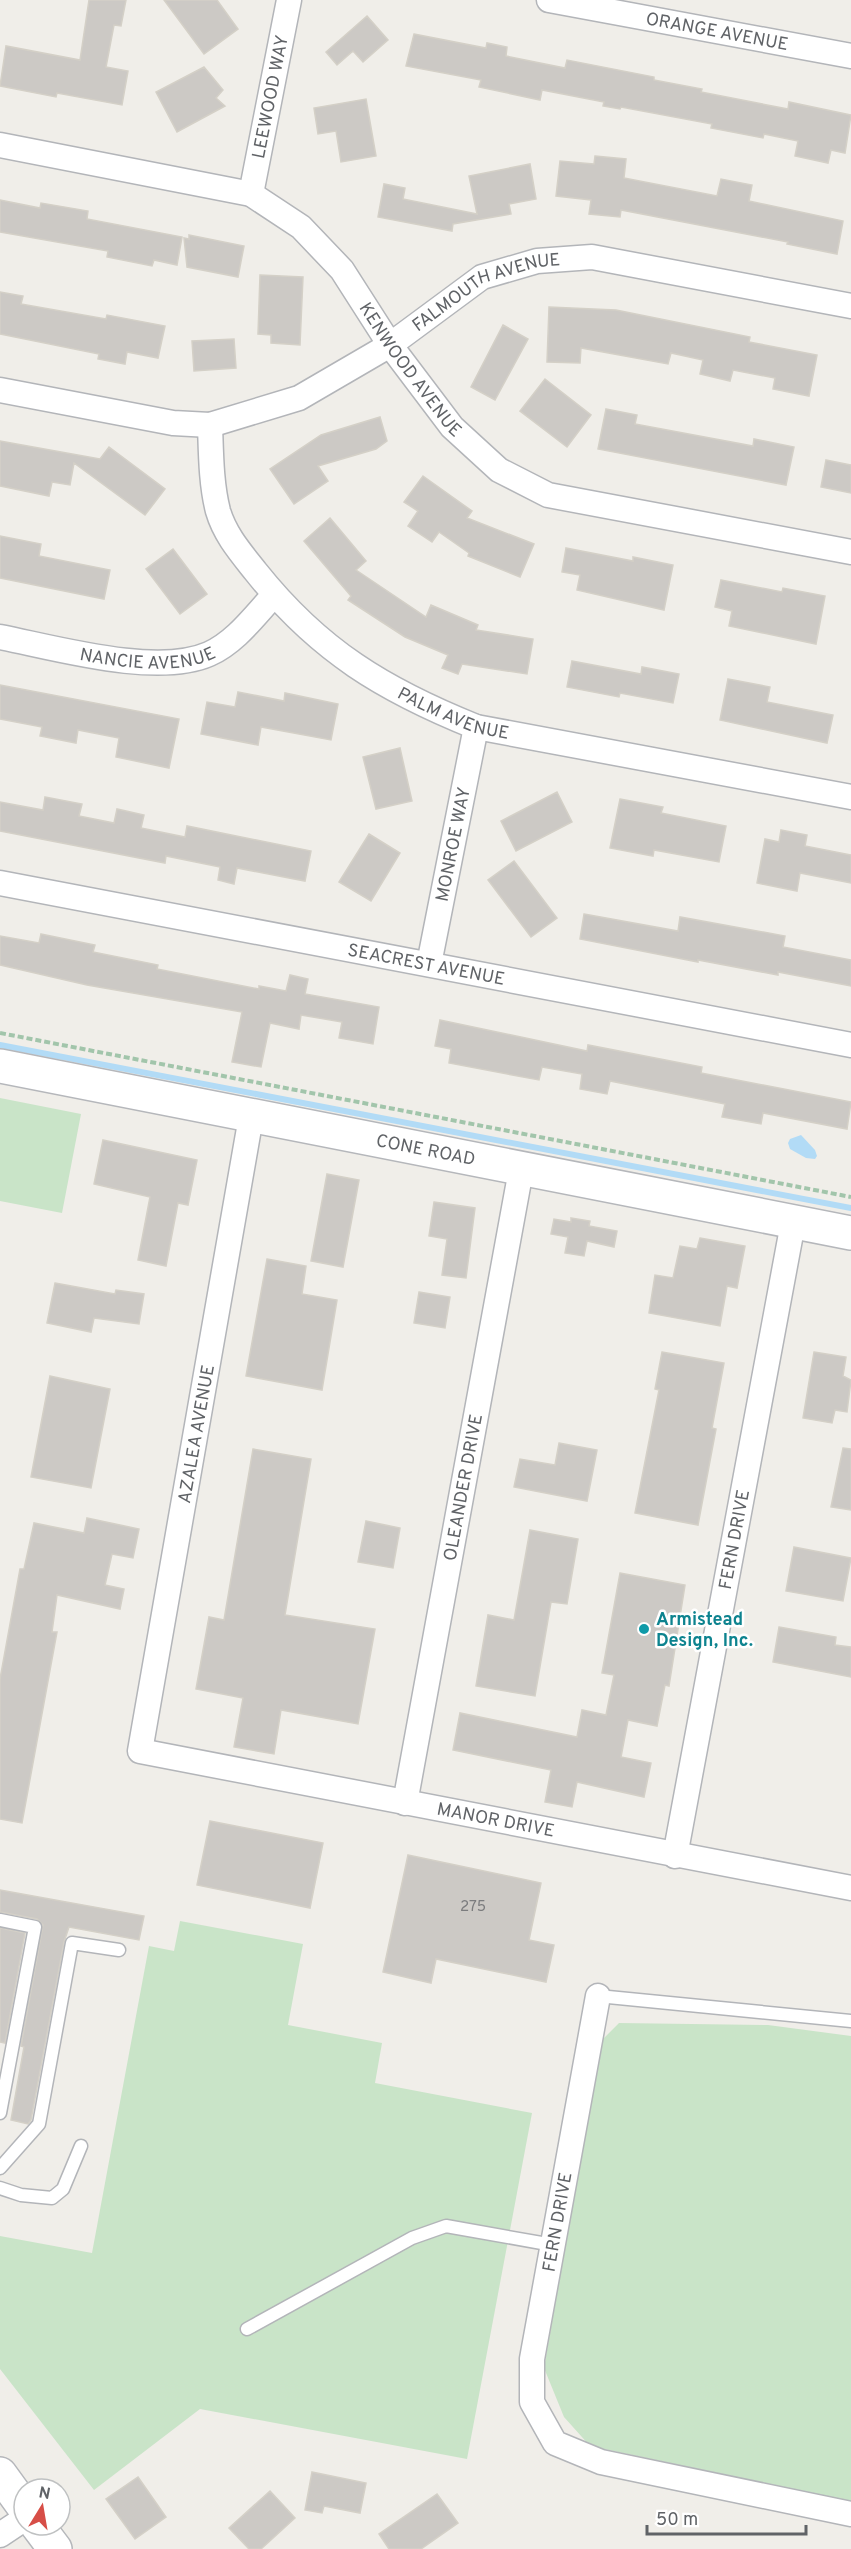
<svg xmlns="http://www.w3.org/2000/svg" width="851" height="2549" font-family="Overpass,sans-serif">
	<rect width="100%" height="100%" fill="#f0eee9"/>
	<path fill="#c9e4c8" d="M0 1098 81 1114 62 1213 0 1201Z
		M180 1921 303 1944 288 2025 382 2043 375 2083 532 2113 467 2459 200 2409 94 2490 0 2369V2236L92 2253 149 1946 174 1951Z
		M619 2023 768 2025 851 2036V2501L590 2446 564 2417 544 2368 600 2042Z"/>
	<path fill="#b2dbf6" d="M801 1135 815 1150 817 1156 815 1159 806 1158 790 1149 788 1143 790 1139Z"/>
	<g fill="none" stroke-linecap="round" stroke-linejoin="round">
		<path stroke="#b2dbf6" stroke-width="6" d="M0 1045 851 1208"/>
	</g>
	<path fill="#ccc9c5" stroke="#d4d0c7" stroke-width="1.5" d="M89 0H126L121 26 114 25 106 67 128 71 122 105 57 93 56 97 0 86 6 46 80 60Z
		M164 0H217L238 29 204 54Z
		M367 16 388 40 363 62 353 51 337 65 326 52Z
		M414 34 486 48 487 43 507 47 506 56 565 68 567 60 654 77V80L702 89 701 92 788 109 789 102 851 115 845 153 831 150 828 163 795 156 798 141 764 134 763 138 711 128 712 124 621 107 620 109 603 106 604 102 542 90 540 100 479 87 481 80 406 66Z
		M204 67 223 90 216 98 225 106 177 132 156 92Z
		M366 99 376 156 341 162 336 131 318 134 314 108Z
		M595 156 626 159 624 178 717 196 721 179 752 185 749 201 843 221 837 254 787 244 788 242 621 210 620 217 589 214 591 200 556 196 560 161 594 164Z
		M530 164 536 199 509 204 511 214 453 224 452 231 378 217 384 184 405 188 403 199 477 214 469 176Z
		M0 200 40 208 41 203 88 211 87 219 182 237 177 265 154 260 152 266 107 257 108 251 0 232Z
		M189 235 244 246 238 277 187 267 184 238 189 239Z
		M260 275 303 277 300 345 271 343V335L258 334Z
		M0 292 23 296 21 304 106 319 107 315 165 326 158 358 127 352 125 364 98 359 99 354 0 334Z
		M549 307 616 310 750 337 749 342 817 355 809 396 773 389 775 378 733 370 730 381 700 374 703 360 671 353 668 364 581 348 580 363 547 362Z
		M503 325 528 339 495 400 471 387Z
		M234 339 236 368 194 371 192 341Z
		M545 379 591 415 567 447 520 411Z
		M606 409 637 415 635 424 753 446 754 439 794 447 786 485 598 449Z
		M380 417 387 441 376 449 318 466 328 481 294 504 270 469 321 435Z
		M0 441 100 459 109 447 165 489 145 515 74 463 70 485 52 482 49 496 0 486Z
		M826 460 851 465V493L821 487Z
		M423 476 472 511 467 518 534 544 520 577 468 556 469 553 439 532 432 542 408 526 418 511 404 502Z
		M330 518 366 561 356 570 426 617 431 605 478 625 476 630 533 639 527 674 462 664 458 674 442 668 448 655 405 637 348 600 351 596 304 541Z
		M0 536 41 544 39 556 110 570 104 599 0 578Z
		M566 548 633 561V557L673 565 664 610 577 590 580 575 562 572Z
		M173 549 207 594 180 614 146 569Z
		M721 580 782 592 783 588 825 596 816 644 729 626 732 611 715 607Z
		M572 661 641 674 642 667 679 674 673 703 620 693 619 697 567 687Z
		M728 679 770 687 767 702 833 715 827 743 720 720Z
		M0 685 179 719 169 768 116 757 119 738 78 730 76 743 40 736 42 727 0 719Z
		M238 692 284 701 285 693 338 704 331 740 261 727 258 745 201 734 207 702 235 707Z
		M400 748 412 801 376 809 363 757Z
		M557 792 572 822 516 851 501 821Z
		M45 797 82 804 79 816 114 823 117 809 144 815 141 828 185 837 187 826 311 851 305 881 237 868 234 884 218 880 220 867 166 856 165 863 0 831V802L43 810Z
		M620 799 663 807 661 813 726 826 719 862 654 850 653 856 610 848Z
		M781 830 807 835 805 846 851 855V883L800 873 797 891 757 883 765 839 779 842Z
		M369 834 400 853 371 901 339 882Z
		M514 861 557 918 531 937 488 880Z
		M584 914 678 931 680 917 785 936 783 947 851 960V986L778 972V975L698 960V962L580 939Z
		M41 934 95 945 93 952 158 965 157 969 259 989V986L286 991 290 975 308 979 305 994 379 1007 373 1044 339 1038 342 1022 301 1015 299 1029 270 1023 261 1067 232 1062 242 1012 87 985 0 965V936L39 943Z
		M440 1020 587 1051 588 1045 702 1067 701 1073 851 1102 847 1129 763 1113 761 1124 722 1117 725 1104 610 1081 607 1094 580 1089 582 1074 542 1067 539 1080 449 1063 451 1049 435 1046Z
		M103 1140 197 1160 188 1205 178 1203 166 1266 138 1260 150 1197 94 1184Z
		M327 1174 359 1180 343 1267 311 1261Z
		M434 1202 475 1208 466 1278 442 1275 447 1239 429 1236Z
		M571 1218 590 1221 589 1226 617 1231 614 1247 587 1241 584 1256 565 1253 568 1237 551 1234 554 1219 571 1222Z
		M700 1238 745 1246 737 1288 727 1286 720 1326 649 1313 655 1275 673 1278 680 1246 697 1249Z
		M267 1259 306 1266 302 1294 337 1300 322 1390 246 1376Z
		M55 1283 115 1294 116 1290 144 1294 139 1324 94 1318 91 1332 47 1323Z
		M419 1292 450 1297 445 1328 414 1323Z
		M662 1352 724 1363 712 1428 716 1429 698 1525 635 1513 659 1390 655 1389Z
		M814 1352 846 1357 843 1376 851 1380 847 1412 835 1410 832 1423 803 1418Z
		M50 1376 110 1389 91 1488 31 1477Z
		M559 1443 597 1450 587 1501 514 1487 520 1459 555 1465Z
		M843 1448 851 1449V1510L831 1507Z
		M253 1449 311 1459 285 1615 375 1629 358 1724 281 1710 274 1754 234 1747 243 1698 196 1689 209 1617 224 1620Z
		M87 1518 139 1529 133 1558 112 1554 105 1585 124 1589 120 1609 57 1595 52 1632H57L22 1823 0 1819V1679L20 1569H24L34 1523 84 1533Z
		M366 1521 400 1528 393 1568 358 1562Z
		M530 1530 578 1539 567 1604 551 1602 535 1696 476 1686 488 1615 514 1620Z
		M794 1547 851 1558 843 1601 786 1591Z
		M620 1573 685 1585 669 1686 665 1685 657 1726 628 1720 621 1757 651 1763 644 1797 577 1782 572 1807 545 1802 551 1770 453 1750 460 1713 577 1737 582 1710 606 1715 614 1675 602 1673Z
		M779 1627 836 1637 835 1645 851 1647V1677L773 1662Z
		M210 1821 323 1843 310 1908 197 1885Z
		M408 1855 541 1883 529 1940 554 1945 546 1982 436 1959 431 1983 383 1972Z
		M0 1890 144 1916 139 1940 69 1927 64 1942 31 2120 28 2124 11 2120 24 2047 21 2046 43 1925 37 1919 0 1912Z
		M0 1928 25 1933 5 2043 0 2042Z
		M312 2472 366 2483 360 2513 324 2506 322 2513 305 2510Z
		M138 2477 166 2517 135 2539 106 2499Z
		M270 2491 295 2518 261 2549H249L229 2528Z
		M437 2494 458 2523 421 2549H389L379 2534Z"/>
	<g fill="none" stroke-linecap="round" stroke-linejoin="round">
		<g stroke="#b3b5b9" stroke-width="15">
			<path id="lane" d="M0 1920 35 1927 0 2113
				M598 1996 851 2021
				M0 2168 39 2124 72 1943 119 1950
				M0 2188 21 2195 52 2198 63 2189 81 2146
				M247 2329 412 2238 446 2226 553 2245"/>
		</g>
		<g stroke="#b3b5b9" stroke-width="27">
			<g id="street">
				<path id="s1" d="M549 0 851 56"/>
				<path id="s2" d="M0 145 251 194 301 227 342 270 390 345 452 427 499 470 548 495 851 552"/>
				<path id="s3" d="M251 194 289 0"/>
				<path id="s4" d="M0 390 173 423 210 425 299 398 390 345 482 277 537 261 592 257 851 306"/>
				<path id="s5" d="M210 425C211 453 211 484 218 511 225 535 241 553 256 572 319 651 384 690 476 727L851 797"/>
				<path id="s6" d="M0 637C56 648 157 677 209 654 236 642 255 615 274 595"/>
				<path id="s7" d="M0 883 851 1045"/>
				<path id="s8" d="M429 964 476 727"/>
				<path id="s9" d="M251 1117 140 1751 851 1888"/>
				<path id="s10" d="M405 1803 521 1170"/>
				<path id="s11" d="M675 1856 793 1223"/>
				<path d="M598 1996 532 2359V2402L555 2443 601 2462 851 2514"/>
				<path d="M0 2535 24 2519"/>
			</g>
		</g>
		<g stroke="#b5b7bb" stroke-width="36">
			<g id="secondary">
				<path id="s12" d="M0 1066 851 1233"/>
				<path d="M0 2474 24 2507"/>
				<path d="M37 2525 55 2549"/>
			</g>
		</g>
		<path stroke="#a2c5ab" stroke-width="4" stroke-dasharray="6 3" stroke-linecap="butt" d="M0 1033 851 1197"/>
		<use href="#lane" stroke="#fff" stroke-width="12"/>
		<use href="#street" stroke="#fff" stroke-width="24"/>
		<use href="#secondary" stroke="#fff" stroke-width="33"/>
	</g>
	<circle fill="#0f9aa8" stroke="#fff" stroke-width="2" cx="644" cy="1629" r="6"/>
	<g text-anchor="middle" stroke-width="5" stroke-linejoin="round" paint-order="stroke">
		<g font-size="15" fill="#7b7c7e">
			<text x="473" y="1911">275</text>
		</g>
		<g font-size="18" fill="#606367" stroke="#fff">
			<text dy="6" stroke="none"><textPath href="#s1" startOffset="171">ORANGE AVENUE</textPath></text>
			<text dy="6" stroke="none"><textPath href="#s3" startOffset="99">LEEWOOD WAY</textPath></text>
			<text dy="6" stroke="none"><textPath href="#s4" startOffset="524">FALMOUTH AVENUE</textPath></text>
			<text dy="6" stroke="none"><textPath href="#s2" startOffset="496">KENWOOD AVENUE</textPath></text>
			<text dy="6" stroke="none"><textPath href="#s6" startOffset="150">NANCIE AVENUE</textPath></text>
			<text dy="6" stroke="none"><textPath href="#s5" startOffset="406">PALM AVENUE</textPath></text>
			<text dy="6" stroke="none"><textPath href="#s8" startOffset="122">MONROE WAY</textPath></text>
			<text dy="6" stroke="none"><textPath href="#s7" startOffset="434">SEACREST AVENUE</textPath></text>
			<text dy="6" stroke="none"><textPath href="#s12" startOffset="434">CONE ROAD</textPath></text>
			<text transform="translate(196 1434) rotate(-80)" y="6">AZALEA AVENUE</text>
			<text dy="6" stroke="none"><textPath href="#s10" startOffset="321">OLEANDER DRIVE</textPath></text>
			<text dy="6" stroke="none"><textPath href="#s11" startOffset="322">FERN DRIVE</textPath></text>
			<text dy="6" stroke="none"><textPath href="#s9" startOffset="1006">MANOR DRIVE</textPath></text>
			<text transform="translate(557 2222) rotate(-80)" y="6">FERN DRIVE</text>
		</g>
		<g font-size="18" font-weight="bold" fill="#0d838f" stroke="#fff" text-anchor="start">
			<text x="656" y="1625">Armistead<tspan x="656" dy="21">Design, Inc.</tspan></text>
		</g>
	</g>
	<g transform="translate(42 2507) rotate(11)"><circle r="28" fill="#ffffff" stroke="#bfc1c2" stroke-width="1.5"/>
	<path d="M0-4.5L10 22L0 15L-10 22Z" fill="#d74e47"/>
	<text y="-9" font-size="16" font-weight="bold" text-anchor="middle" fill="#606367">N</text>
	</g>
	<path d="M647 2525v9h159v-9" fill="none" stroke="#606367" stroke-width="3"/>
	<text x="656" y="2525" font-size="18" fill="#606367" stroke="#ffffff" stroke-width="4.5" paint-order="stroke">50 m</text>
</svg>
